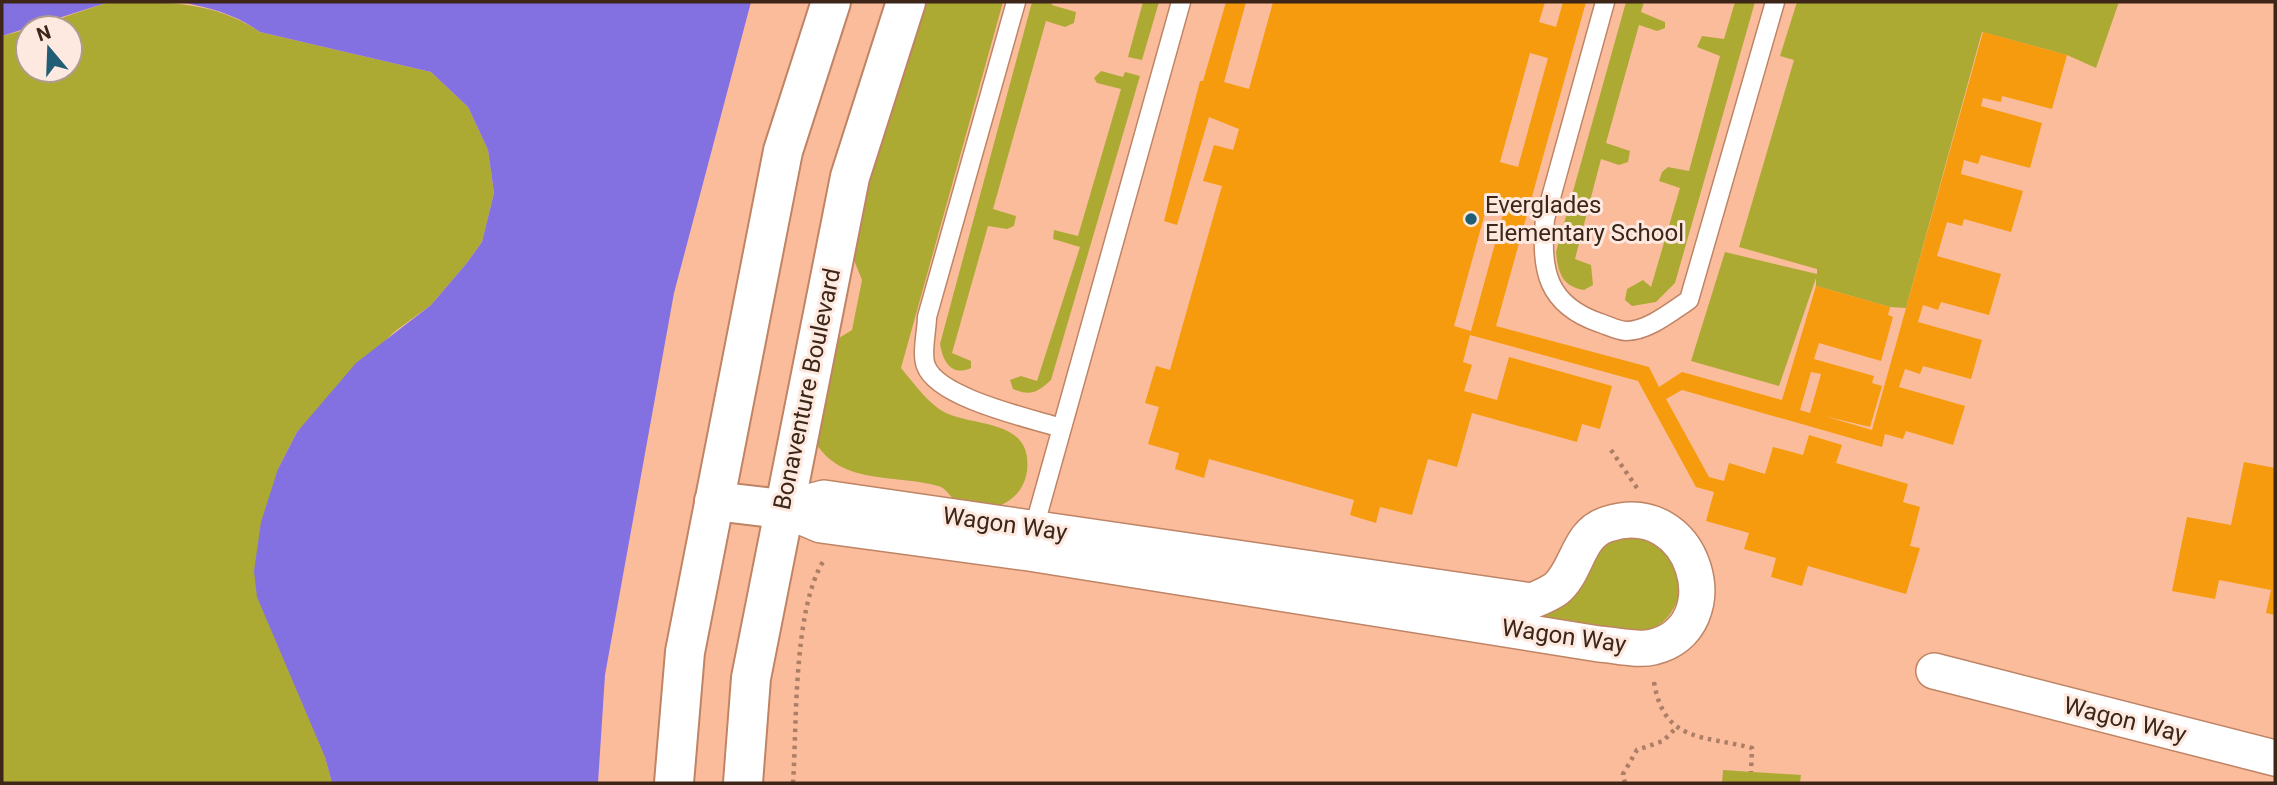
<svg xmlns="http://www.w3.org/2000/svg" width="2277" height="785" font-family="Roboto,sans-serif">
	<rect width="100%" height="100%" fill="#fbbc9c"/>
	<path fill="#adaa34" d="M109 2C163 2 213 0 260 32L431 72 468 107 488 150 494 193 482 242 466 264 431 305 394 332 297 432 278 469 325 757 332 783H2V36L28 29V70H70V28H32Z
		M927 2H1003L901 368C913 382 929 405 946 413 976 427 1033 419 1027 471 1023 502 989 517 962 506 952 502 948 488 938 486 892 473 837 487 812 436L834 341 852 330 862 280 849 248 906 48Z
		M1032 2H1052V5L1076 12 1074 23 1065 27 1046 21 993 209 1016 216 1014 226 1007 229 988 226 952 353 971 361V368C951 377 943 361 940 344Z
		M1143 2H1159L1142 60 1128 57Z
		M1626 2H1644L1641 12 1665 22V28L1657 31 1639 25 1606 143 1630 151 1628 162 1619 165 1601 159 1575 259 1591 265 1593 285 1584 290C1562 286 1558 273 1556 252Z
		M1735 2H1755L1675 283 1656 302 1632 306 1625 300 1627 289 1643 280 1651 287 1680 188 1659 181 1662 172 1668 167 1689 171 1720 56 1697 47 1702 36 1724 39Z
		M1797 2H2119L2096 68 2067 55 1982 32 1906 308 1890 307 1816 286V278L1779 386 1691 361 1725 252 1817 274V269L1739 247 1794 60 1780 56Z
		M1101 71 1123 77 1125 72 1140 76 1051 380C1037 393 1030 396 1013 389L1010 380 1021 376 1037 381 1080 247 1053 239 1054 230 1078 236 1121 89 1097 83 1094 78Z
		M1617 534 1663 543 1683 585C1674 612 1667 626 1638 634L1545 618 1542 609 1591 552Z
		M1723 770 1801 775 1800 783H1722Z"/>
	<path fill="#8371e2" d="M2 2H109L2 36Z
		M181 2H751L674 293 605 675 598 783H332L325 757 257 597 254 571 261 522 278 469 297 432 356 363 431 305 466 264 482 242 494 193 488 150 468 107 431 72 260 32C235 14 211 8 181 2Z"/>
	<path fill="#f59b0d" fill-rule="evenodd" d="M1226 2H1246L1224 82 1249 89 1273 2H1545L1539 22 1556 27 1563 2H1586L1496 326 1649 367 1659 387 1682 372 1782 400 1816 286 1890 307 1888 315 1893 317 1881 361 1819 343 1814 359 1874 376 1872 383 1882 386 1870 427 1824 416 1872 430 1983 32 2067 55 2052 109 2002 96 2001 102 1983 98 1981 106 2042 123 2030 168 1981 155 1978 164 1964 160 1961 174 2023 191 2011 232 1964 219 1962 226 1947 222 1937 256 2001 274 1989 315 1941 302 1938 310 1923 305 1918 322 1982 340 1971 379 1923 366 1920 374 1905 369 1899 387 1965 406 1953 445 1906 431 1903 439 1885 434 1882 447 1682 390 1666 399 1709 477 1724 481 1729 463 1765 474 1773 447 1803 455 1809 435 1842 445 1836 463 1908 484 1903 502 1920 507 1910 546 1920 548 1906 594 1808 566 1802 586 1771 577 1776 558 1744 549 1749 533 1706 521 1714 492 1696 487 1638 381 1470 335 1463 362 1472 365 1464 391 1497 400 1509 357 1612 386 1600 429 1582 424 1577 442 1472 413 1457 467 1428 459 1412 515 1380 507 1376 523 1350 515 1354 500 1209 459 1204 478 1175 469 1179 453 1148 444 1159 407 1145 403 1156 366 1170 370 1222 186 1203 181 1214 145 1233 150 1239 129 1209 117 1177 225 1164 221 1200 81H1203ZM1530 53 1548 58 1518 167 1500 162ZM1490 195 1507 200 1471 331 1454 326ZM1811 372 1821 374 1810 413 1800 410Z
		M2244 462 2275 468V615L2266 613 2271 590 2219 580 2215 599 2172 591 2187 517 2231 525Z"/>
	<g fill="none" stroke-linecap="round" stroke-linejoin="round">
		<g stroke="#bf8465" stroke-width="21">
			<path id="service" d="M1016 2 927 317C927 330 921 354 926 366 938 398 1029 418 1061 428
				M1605 2 1545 219C1540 270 1547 305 1600 323 1607 325 1618 331 1626 331 1648 331 1671 312 1689 300L1775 2
				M1034 528 1181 2"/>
		</g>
		<g stroke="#bf8465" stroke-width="38">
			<path id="minor" d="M824 498 1532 601C1539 598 1549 594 1556 589 1578 571 1577 533 1608 524 1696 496 1732 628 1653 647 1638 651 1615 645 1599 644L1029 553 821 525 783 509Z
				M1934 671 2275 758"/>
		</g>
		<g stroke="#bf8465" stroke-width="42">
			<path id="secondary" d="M714 501 783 509
				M674 783 685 652 783 151 831 2
				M743 783 751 678 850 177 906 2"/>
		</g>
		<path stroke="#ad7e66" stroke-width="4.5" stroke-dasharray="3.5 5" stroke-linecap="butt" d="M1611 450 1637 488
			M1654 682C1664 743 1703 735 1752 748L1751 772
			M793 783C797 724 793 609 824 560
			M1625 783 1623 774 1637 750 1663 741 1676 728"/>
		<use href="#service" stroke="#fff" stroke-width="18"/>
		<use href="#minor" stroke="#fff" stroke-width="35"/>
		<use href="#secondary" stroke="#fff" stroke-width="38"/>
	</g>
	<circle fill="#215d75" stroke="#fde9df" stroke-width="2.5" cx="1471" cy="219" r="7"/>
	<g text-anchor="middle" stroke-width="6" stroke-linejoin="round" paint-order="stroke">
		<g font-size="24" fill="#3d2518" stroke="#fde9df" text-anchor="start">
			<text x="1485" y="213">Everglades<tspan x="1485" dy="28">Elementary School</tspan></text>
		</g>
		<g font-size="24" fill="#3d2518" stroke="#fde9df">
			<text transform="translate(807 389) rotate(-78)" y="8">Bonaventure Boulevard</text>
			<text transform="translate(1005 524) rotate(8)" y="8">Wagon Way</text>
			<text transform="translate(1564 636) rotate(8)" y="8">Wagon Way</text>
			<text transform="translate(2125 720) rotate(14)" y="8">Wagon Way</text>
		</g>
	</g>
	<rect width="2277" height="785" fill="none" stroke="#3d2518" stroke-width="7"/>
	<g transform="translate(49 49) rotate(341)"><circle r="33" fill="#fde9df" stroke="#b09b8f" stroke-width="2"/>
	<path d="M0-5L12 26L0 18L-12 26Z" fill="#215d75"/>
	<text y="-10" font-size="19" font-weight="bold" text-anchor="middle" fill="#3d2518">N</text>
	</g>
</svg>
